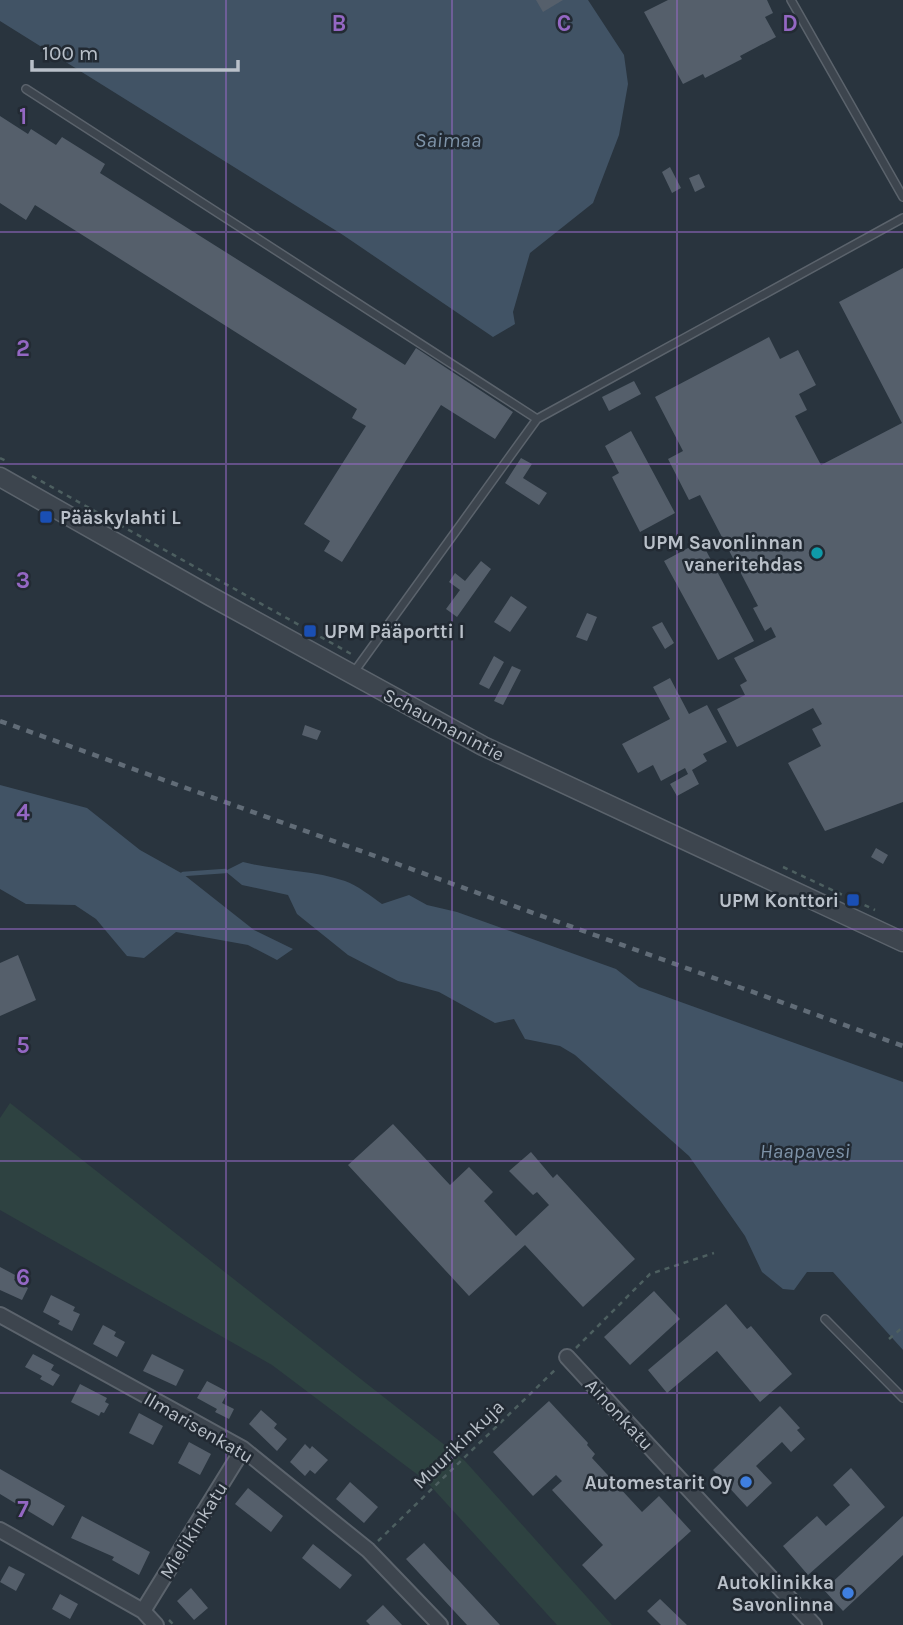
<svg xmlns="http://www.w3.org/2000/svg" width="903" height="1625" font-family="Karla,sans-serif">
	<rect width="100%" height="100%" fill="#29343e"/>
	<path fill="#2e4241" d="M10 1103 465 1461 612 1625H557L426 1481 272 1365 0 1210V1118Z"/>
	<path fill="#415365" d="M0 0H588L624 55 628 84 619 135 593 203 530 253 513 312 515 324 493 337 343 235 0 21Z
		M0 785 87 808 140 850 183 874 254 930 293 949 277 960 248 945 176 932 144 958 127 956 96 919 75 905 26 904 0 889Z
		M243 862C277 871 312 870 345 881 358 886 371 896 382 904L409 895 427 905 457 912 616 969 639 987 903 1082V1350L833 1272H807L794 1290 783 1289 762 1272 745 1236 689 1156 575 1055 560 1046 525 1039 514 1019 495 1023 439 992 398 981 348 955 297 914 288 895 242 885 225 871Z"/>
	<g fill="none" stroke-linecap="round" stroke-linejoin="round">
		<path stroke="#415365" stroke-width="4.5" d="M183 874 225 871"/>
	</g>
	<path fill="#555f6b" d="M536 0H563L543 12Z
		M668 0H767L773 13 765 17 776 37 740 56 742 59 705 78 703 74 683 84 644 12Z
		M0 116 28 134 31 129 56 145 62 137 105 164 100 173 405 365 416 348 513 412 495 439 441 405 342 562 324 551 330 541 304 524 366 426 352 418 357 409 35 205 26 220 0 203Z
		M670 167 681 188 672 193 662 172Z
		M699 174 705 187 695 192 689 178Z
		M903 268V802L825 831 788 763 821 746 812 729 822 724 813 708 737 747 717 709 745 695 740 685 747 681 734 658 776 637 771 627 765 631 753 608 758 606 700 495 689 500 668 459 683 451 655 397 769 337 780 359 798 350 816 385 799 394 807 410 795 416 821 465 902 423 839 302Z
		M634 381 641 394 609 411 602 397Z
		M631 431 675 513 640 532 612 477 619 473 605 446Z
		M521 458 532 464 523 478 547 493 539 505 505 483Z
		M701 541 754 641 718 660 664 561Z
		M481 561 491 569 457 617 446 609 460 590 449 582 455 573 465 581Z
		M511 596 527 607 510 632 494 622Z
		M587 613 597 617 587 641 576 637Z
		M662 622 674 643 665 649 652 627Z
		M494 656 504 662 489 689 479 684Z
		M512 666 521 670 503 705 494 701Z
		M670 678 689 714 707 705 727 742 703 754 707 761 692 770 699 784 677 796 670 784 688 774 685 768 661 781 653 765 638 773 622 744 670 719 653 687Z
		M305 725 321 731 317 740 302 735Z
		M876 848 888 855 883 864 871 857Z
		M18 955 36 1000 0 1016V963Z
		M393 1124 450 1185 469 1167 493 1192 484 1201 516 1236 549 1205 537 1192 533 1195 509 1171 531 1152 553 1178 557 1174 635 1259 583 1307 525 1245 469 1296 348 1165Z
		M0 1267 17 1276 14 1280 28 1288 22 1300 0 1290Z
		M654 1291 680 1319 630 1365 604 1337Z
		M51 1295 75 1307 73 1311 80 1314 72 1331 58 1324 60 1321 43 1312Z
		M726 1304 747 1329 751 1326 792 1374 760 1402 717 1351 667 1393 648 1370Z
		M103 1325 116 1332 114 1336 125 1342 117 1357 93 1344Z
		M33 1354 54 1365 51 1370 60 1375 53 1386 40 1379 42 1376 25 1367Z
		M152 1354 184 1370 176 1386 143 1371Z
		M207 1381 228 1392 222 1403 234 1409 229 1419 215 1412 217 1409 197 1398Z
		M80 1384 107 1398 105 1402 109 1404 104 1413 101 1412 99 1416 71 1402Z
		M549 1401 588 1443 587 1445 595 1454 592 1458 642 1512 659 1496 691 1531 615 1600 582 1565 603 1545 552 1490 562 1481 556 1475 533 1496 493 1452Z
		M780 1406 800 1428 797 1430 805 1439 791 1452 782 1442 756 1466 772 1483 747 1507 713 1470Z
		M261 1410 277 1424 274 1428 287 1439 277 1451 249 1424Z
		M139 1413 163 1426 153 1445 129 1433Z
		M189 1442 211 1454 200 1475 178 1463Z
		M305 1444 310 1449 312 1446 328 1460 315 1474 310 1470 305 1476 290 1462Z
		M851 1468 885 1507 808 1575 783 1546 817 1516 826 1526 850 1505 833 1485Z
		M0 1469 65 1506 53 1526 0 1494Z
		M350 1482 378 1507 364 1523 336 1499Z
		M248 1488 283 1516 271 1532 235 1504Z
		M82 1516 150 1552 139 1575 112 1560 114 1557 71 1538Z
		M903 1516V1555L843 1611 824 1590Z
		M424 1543 500 1625H467L406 1559Z
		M313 1544 352 1575 340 1589 302 1558Z
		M9 1566 25 1574 16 1591 0 1582Z
		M191 1588 208 1608 194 1620 177 1601Z
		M60 1594 78 1604 70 1619 52 1609Z
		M660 1599 687 1625H661L647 1611Z
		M383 1605 402 1625H370L366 1621Z"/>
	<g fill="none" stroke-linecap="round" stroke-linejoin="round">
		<g stroke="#5b636c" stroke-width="10">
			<path id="service" d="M791 0 903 197
				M26 89 537 419 354 672
				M537 419 903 218
				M825 1319 903 1398"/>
		</g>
		<g stroke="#5b636c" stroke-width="18">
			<path id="minor" d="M0 1315 243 1449 368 1550 440 1625
				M567 1357 814 1625
				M0 1530 143 1611 156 1625
				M143 1611 243 1449"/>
		</g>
		<g stroke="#5b636c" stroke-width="21">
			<path id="tertiary" d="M0 477 210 596 483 746 903 942"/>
		</g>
		<path stroke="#4d5f60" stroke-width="2.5" stroke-dasharray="5 5" stroke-linecap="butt" d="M0 458 8 462
			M32 476 353 655
			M783 867 875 910
			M889 1339 903 1327
			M576 1348 650 1274 714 1253
			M378 1541 557 1368
			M169 1620 174 1625"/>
		<use href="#service" stroke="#3d454e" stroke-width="7"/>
		<use href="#minor" stroke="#3d454e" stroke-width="14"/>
		<use href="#tertiary" stroke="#3d454e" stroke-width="18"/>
		<path stroke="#616c77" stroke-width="4.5" stroke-dasharray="7 7" stroke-linecap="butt" d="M0 721 903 1046"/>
	</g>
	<path fill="none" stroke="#9467c3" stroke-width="2" stroke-opacity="0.55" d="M226 0V1625M452 0V1625M677 0V1625M0 232H903M0 464H903M0 696H903M0 929H903M0 1161H903M0 1393H903"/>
	<g fill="#1a4fb4" stroke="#222a33" stroke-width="2.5">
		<rect x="39" y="510" width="14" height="14" rx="3.5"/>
		<rect x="303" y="624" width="14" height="14" rx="3.5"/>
		<rect x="846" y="893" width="14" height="14" rx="3.5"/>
	</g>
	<circle fill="#0f9aa8" stroke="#222a33" stroke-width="2.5" cx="817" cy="553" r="7"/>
	<g fill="#3f7fe0" stroke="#222a33" stroke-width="2.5">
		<circle cx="746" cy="1482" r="7"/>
		<circle cx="848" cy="1593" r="7"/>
	</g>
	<g text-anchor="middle" stroke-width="5" stroke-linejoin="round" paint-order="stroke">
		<g font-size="19" font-weight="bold" fill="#b9c0c9" stroke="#222a33" text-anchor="end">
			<text x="60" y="524" text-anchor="start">Pääskylahti L</text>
			<text x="803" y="549">UPM Savonlinnan<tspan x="803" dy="22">vaneritehdas</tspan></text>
			<text x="324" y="638" text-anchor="start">UPM Pääportti I</text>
			<text x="839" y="907">UPM Konttori</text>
			<text x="732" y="1489">Automestarit Oy</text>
			<text x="834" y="1589">Autoklinikka<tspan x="834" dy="22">Savonlinna</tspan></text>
		</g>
		<g font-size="19" fill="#b9c0c9" stroke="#222a33">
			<text transform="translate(444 724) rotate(28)" y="7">Schaumanintie</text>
			<text transform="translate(620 1414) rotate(47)" y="7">Ainonkatu</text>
			<text transform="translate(199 1427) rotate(30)" y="7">Ilmarisenkatu</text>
			<text transform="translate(458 1444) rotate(-44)" y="7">Muurikinkuja</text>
			<text transform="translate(193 1530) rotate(-58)" y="7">Mielikinkatu</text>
		</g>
		<g font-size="21" font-style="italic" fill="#7e93a8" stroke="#222a33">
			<text x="448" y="147">Saimaa</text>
			<text x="805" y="1158">Haapavesi</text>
		</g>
	</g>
	<g font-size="23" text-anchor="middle" font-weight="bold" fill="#9467c3" stroke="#222a33" stroke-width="5" stroke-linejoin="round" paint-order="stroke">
		<text x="339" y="31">B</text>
		<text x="564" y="31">C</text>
		<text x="790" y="31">D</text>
		<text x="23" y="124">1</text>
		<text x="23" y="356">2</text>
		<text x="23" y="588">3</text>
		<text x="23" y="820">4</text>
		<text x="23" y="1053">5</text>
		<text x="23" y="1285">6</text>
		<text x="23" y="1517">7</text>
	</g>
	<path d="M32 60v10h206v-10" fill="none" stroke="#b9c0c9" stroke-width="3.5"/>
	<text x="42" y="60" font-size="21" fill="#b9c0c9" stroke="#222a33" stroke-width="5" paint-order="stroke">100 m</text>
</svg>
